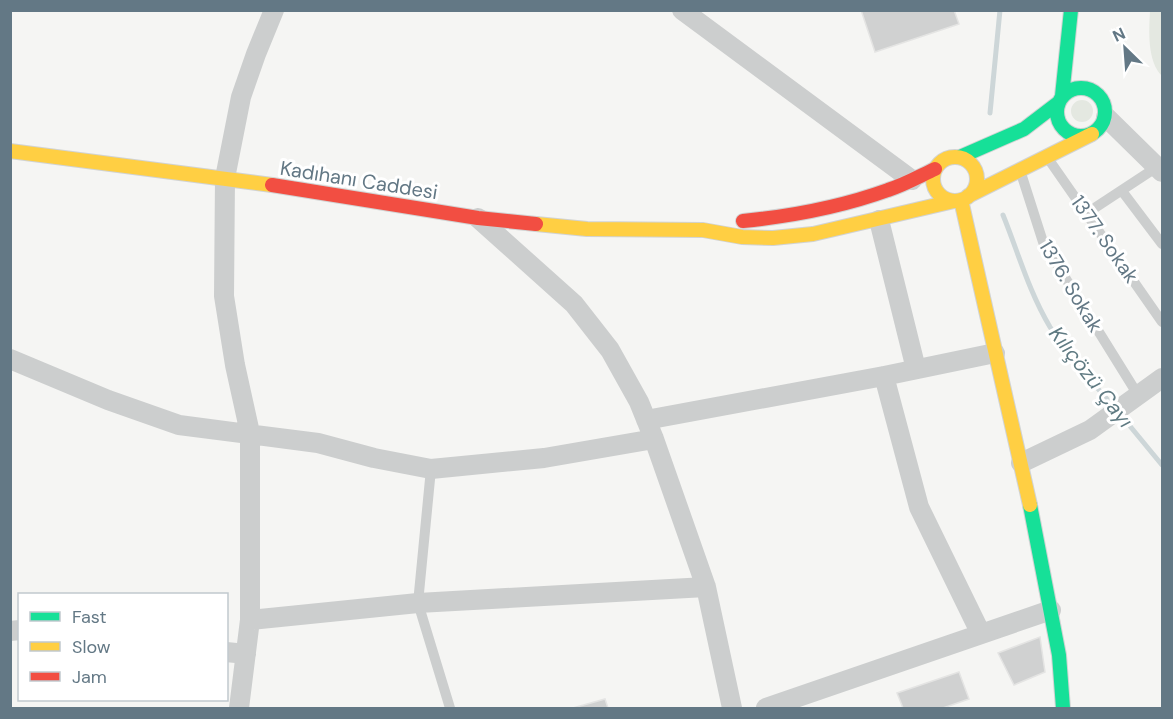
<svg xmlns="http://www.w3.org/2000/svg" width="1173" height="719" font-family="'DM Sans',sans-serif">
	<rect width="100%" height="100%" fill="#f5f5f3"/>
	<path fill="#e4e8e1" d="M1150 11H1162V76C1147 61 1149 31 1150 11Z
		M1071 111a11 11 0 1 1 22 0a11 11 0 1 1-22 0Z"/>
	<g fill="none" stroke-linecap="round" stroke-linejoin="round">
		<path stroke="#cdd6d8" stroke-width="5" d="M990 113 1000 10
			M1003 215C1018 252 1029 292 1050 327 1068 355 1091 381 1114 407
			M1120 414 1162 465"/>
	</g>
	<path fill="#d0d1d1" stroke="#e4e4e3" stroke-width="1.5" d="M861 10H954L959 24 875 52Z
		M1040 637 1045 672 1014 685 998 653Z
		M959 672 969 699 943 708H903L897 693Z
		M605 699 608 708H573Z"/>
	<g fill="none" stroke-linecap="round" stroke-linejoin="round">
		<g stroke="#d1d3d3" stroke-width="16">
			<path id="fast" d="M1057 112a24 24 0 1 1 48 0a24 24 0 1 1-48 0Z
				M1062 96 1071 10
				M960 157 1024 129 1058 103
				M1030 505 1059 655 1063 708"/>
		</g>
		<g stroke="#d1d3d3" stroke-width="16">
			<path id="slow" d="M10 151 272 185
				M933 179a22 22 0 1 1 44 0a22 22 0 1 1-44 0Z
				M968 196 1092 134
				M961 200 1030 505
				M536 224 587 229 703 230 742 237 773 238 813 234 954 201"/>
		</g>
		<g stroke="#d1d3d3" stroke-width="16">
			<path id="jam" d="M272 185 478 218 536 224
				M743 221C793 216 841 207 888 190 904 185 920 176 935 169"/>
		</g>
		<path stroke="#cccece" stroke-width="10" d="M1047 157 1162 322
			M1020 170 1043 242 1138 395
			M1122 191 1162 244
			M1087 213 1157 167
			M431 469 418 603 450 708"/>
		<path stroke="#cccece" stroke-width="20" d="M682 10 912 180
			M1106 117 1162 172
			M478 218 574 304 610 350 639 402 654 439 706 587 732 708
			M879 220 916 369
			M10 359 108 400 179 425 318 443 374 458 431 469 544 458 654 439
			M884 376 919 507 981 634
			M646 420 884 376 995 353
			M1021 463 1090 430 1162 378
			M250 620 418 603 706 587
			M10 631 20 630
			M226 652 246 654
			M239 708 250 620V433L235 365 224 296 225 178 241 97 256 54 274 10
			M766 708 1051 610"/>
		<use href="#fast" stroke="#16e098" stroke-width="14"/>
		<use href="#slow" stroke="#ffcf43" stroke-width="14"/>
		<use href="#jam" stroke="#f24e42" stroke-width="14"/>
	</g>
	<g text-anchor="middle" stroke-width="6" stroke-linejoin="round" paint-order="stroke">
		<g font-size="20" fill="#637885" stroke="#fff">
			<text transform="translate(359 180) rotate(9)" y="7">Kadıhanı Caddesi</text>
			<text transform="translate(1105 239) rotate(55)" y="7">1377. Sokak</text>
			<text transform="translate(1071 286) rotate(59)" y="7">1376. Sokak</text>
		</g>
		<g font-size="21" font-style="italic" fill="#5f7a82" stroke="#fff">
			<text transform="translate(1091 377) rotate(52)" y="7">Kılıçözü Çayı</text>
		</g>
	</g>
	<rect width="1173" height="719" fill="none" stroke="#637885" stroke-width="24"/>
	<rect x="18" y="593" width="210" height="108" fill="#ffffff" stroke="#c1c9ce" stroke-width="1.5"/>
	<rect x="30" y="612" width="30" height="9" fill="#16e098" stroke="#c1c9ce" stroke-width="1.5"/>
	<text x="72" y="623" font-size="18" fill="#637885">Fast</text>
	<rect x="30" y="642" width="30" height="9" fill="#ffcf43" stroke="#c1c9ce" stroke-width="1.5"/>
	<text x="72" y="653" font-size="18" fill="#637885">Slow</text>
	<rect x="30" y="672" width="30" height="9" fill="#f24e42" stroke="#c1c9ce" stroke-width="1.5"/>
	<text x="72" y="683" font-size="18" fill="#637885">Jam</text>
	<g transform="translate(1125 48) rotate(335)" stroke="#ffffff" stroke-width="4.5" paint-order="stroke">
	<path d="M0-4.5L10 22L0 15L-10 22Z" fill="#637885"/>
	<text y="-9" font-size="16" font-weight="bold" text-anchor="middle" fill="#637885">N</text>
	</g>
</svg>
